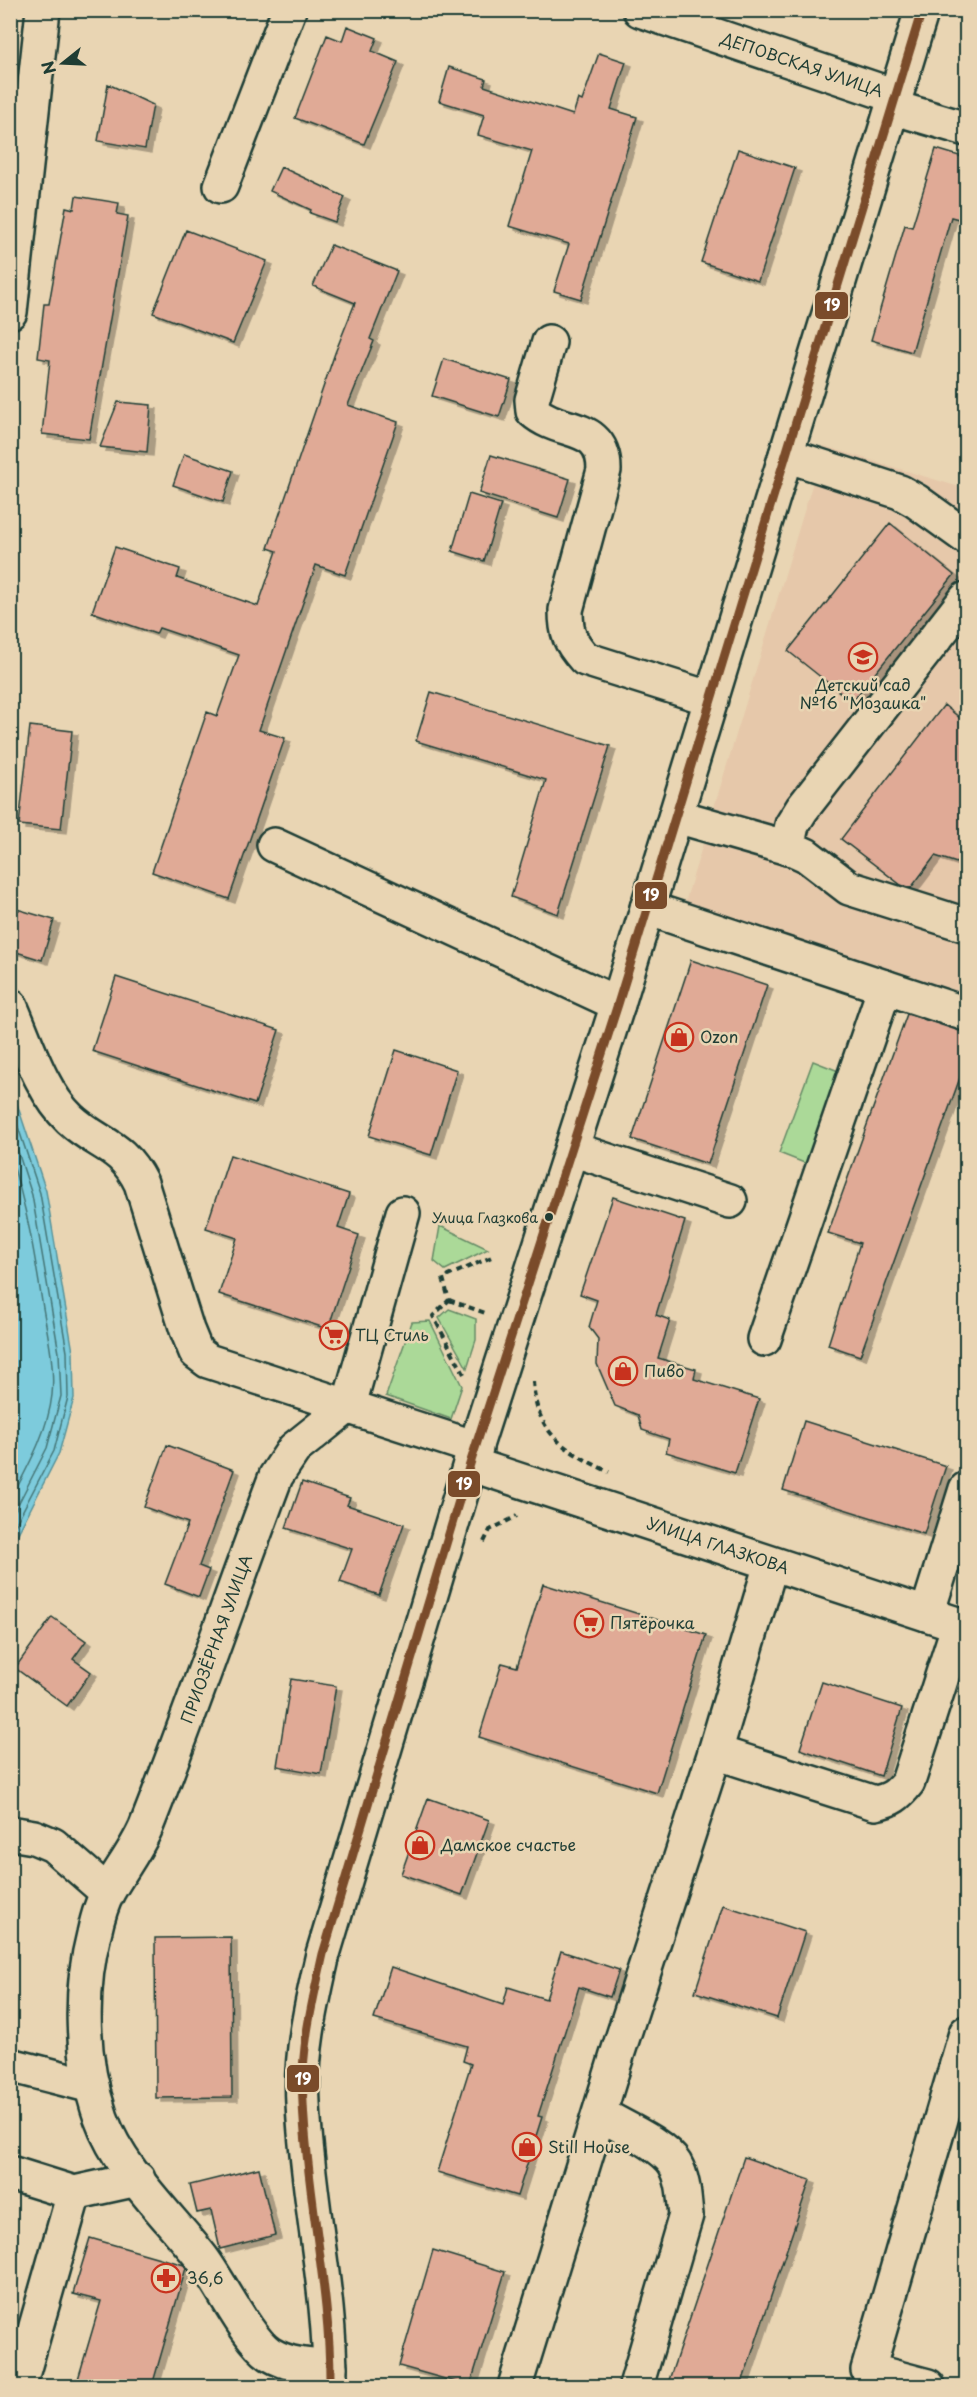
<svg xmlns="http://www.w3.org/2000/svg" width="977" height="2397" font-family="'Playpen Sans',sans-serif">
	<defs>
		<filter id="shadow"><feDropShadow dx="6" dy="4" stdDeviation="0" flood-color="#0004"/></filter>
	</defs>
	<rect width="100%" height="100%" fill="#e9d5b3"/>
	<filter id="ink" filterUnits="userSpaceOnUse"><feTurbulence type="fractalNoise" baseFrequency=".0167" numOctaves="2"/><feDisplacementMap in="SourceGraphic" scale="12" xChannelSelector="R" yChannelSelector="G"/><feConvolveMatrix kernelMatrix="1 2 1 2 8 2 1 2 1" color-interpolation-filters="sRGB"/></filter>
	<g filter="url(#ink)">
		<path fill="#e6c8aa" d="M824 446 966 489V1003L684 906Z"/>
		<path fill="#abd998" stroke="#658b66" stroke-width="1.5" d="M813 1061 841 1072 807 1164 779 1153Z
			M440 1226 488 1249 445 1270 434 1261Z
			M449 1309 476 1319V1340L467 1368 439 1318Z
			M430 1321 462 1386 451 1419 386 1396 412 1322Z"/>
		<path fill="#7dcbdc" stroke="#579299" stroke-width="1.5" d="M11 1086 46 1191 73 1352 74 1398 59 1453 11 1547Z"/>
		<g fill="none" stroke-linecap="round" stroke-linejoin="round">
			<path stroke="#457677" stroke-width="1.5" d="M10 1103 40 1193 67 1352 68 1397 54 1451 10 1535
				M10 1127 32 1195 59 1353 61 1396 47 1448 10 1520
				M10 1156C27 1206 35 1257 43 1308 48 1336 55 1367 52 1395 48 1432 27 1468 10 1501"/>
		</g>
		<path fill="#e0aa96" stroke="#1f3d34" stroke-width="1.5" filter="url(#shadow)" d="M347 26 377 38 372 51 398 62 364 144 295 118 327 35 342 41Z
			M599 53 626 62 611 109 637 117 581 299 554 291 569 244 509 226 532 151 478 135 484 115 439 101 449 67 486 79 484 86 573 115 578 99 582 101Z
			M108 84 153 105 145 149 98 141Z
			M738 149 795 168 758 281 701 262Z
			M936 149 966 158V221L951 217 912 352 871 340 905 225 912 227Z
			M281 167 345 197 335 222 310 213 311 210 270 191Z
			M76 196 119 203 117 214 128 216 89 439 42 434 50 360 38 358 44 304H49L66 207 74 209Z
			M186 230 267 261 233 343 153 313Z
			M331 245 397 271 370 339 374 341 348 405 398 422 345 575 316 565 259 730 285 738 229 899 152 872 207 712 217 716 239 655 159 628 156 634 92 612 115 547 180 569 177 578 258 606 277 551 268 548 335 353 355 303 313 286Z
			M444 359 511 380 499 417 432 396Z
			M118 402 151 405 147 452 100 447Z
			M184 454 233 471 223 502 173 485Z
			M491 455 570 479 558 518 479 493Z
			M469 494 501 504 484 561 452 551Z
			M890 523 954 575 852 702 788 651Z
			M431 692 610 746 558 914 511 897 546 780 416 741Z
			M944 705 966 723V866L935 856 911 888 901 885 841 839Z
			M30 726 72 731 61 829 19 825Z
			M10 907 54 920 42 960 10 950Z
			M691 960 767 985 708 1164 632 1139Z
			M116 977 279 1030 255 1104 92 1051Z
			M907 1014 966 1032V1061L860 1356 828 1345 860 1243 828 1233Z
			M396 1050 457 1070 431 1155 369 1136Z
			M230 1155 349 1194 338 1228 359 1235 328 1329 219 1294 237 1238 206 1228Z
			M613 1197 685 1221 656 1315 670 1320 658 1358 696 1369 694 1379 759 1399 735 1473 666 1452 669 1439 642 1430 638 1415 615 1406 597 1364 598 1339 589 1327 597 1300 580 1294Z
			M804 1421 946 1466 924 1534 783 1490Z
			M167 1445 234 1470 199 1566 209 1570 199 1597 165 1584 188 1523 144 1507Z
			M302 1482 350 1498 347 1505 404 1524 379 1595 340 1582 352 1549 286 1528Z
			M543 1584 706 1635 657 1793 479 1737 502 1663 517 1667Z
			M52 1617 86 1641 73 1659 91 1672 67 1706 15 1668Z
			M291 1679 336 1686 321 1774 277 1766Z
			M822 1682 902 1708 881 1776 800 1749Z
			M428 1798 489 1820 462 1895 401 1874Z
			M723 1905 805 1932 777 2018 695 1992Z
			M231 1937 232 2097 156 2098 155 1938Z
			M561 1951 619 1970 610 1997 579 1987 538 2116 542 2117 517 2196 437 2172 471 2064 463 2061 467 2046 374 2019 391 1967 503 2005 508 1987 546 1999Z
			M744 2157 810 2180 741 2386H667Z
			M259 2168 275 2235 220 2249 211 2210 197 2213 190 2185Z
			M90 2238 184 2265 186 2268 152 2386H76L101 2301 73 2294Z
			M433 2250 505 2272 470 2386 399 2366Z"/>
		<g fill="none" stroke-linecap="round" stroke-linejoin="round">
			<g stroke="#1f3d34" stroke-width="38">
				<g id="minor">
					<path id="s1" d="M640 10 895 96"/>
					<path d="M892 107 966 129"/>
					<path d="M221 186 289 10"/>
					<path d="M10 312 43 10"/>
					<path d="M549 342 532 400 533 411C561 436 604 421 604 470L566 610C566 633 569 641 585 659L712 699"/>
					<path d="M786 455 900 492 916 501 966 537"/>
					<path d="M676 816 795 850 806 855 849 888 966 925"/>
					<path d="M274 845 618 1004"/>
					<path d="M787 848 792 825 802 809 966 599"/>
					<path d="M647 908 966 1014"/>
					<path d="M10 1005C26 1041 41 1092 70 1119 99 1146 121 1143 141 1183L187 1330 196 1352 208 1361 476 1448"/>
					<path d="M572 1149 730 1201"/>
					<path d="M764 1339 885 987"/>
					<path d="M349 1405 403 1213"/>
					<path id="s2" d="M470 1464 966 1627"/>
					<path d="M927 1614 966 1489"/>
					<path d="M715 1752 875 1803C891 1800 898 1795 908 1782L959 1624"/>
					<path d="M10 1833 34 1837 53 1845 107 1892"/>
					<path d="M10 2065 92 2086"/>
					<path d="M600 2114C620 2126 663 2144 675 2164 684 2180 684 2198 686 2215L636 2386"/>
					<path d="M10 2173 74 2193 138 2179"/>
					<path id="s3" d="M330 2367C309 2366 288 2365 270 2354 248 2340 219 2280 201 2257 168 2215 119 2169 101 2118 81 2061 79 1992 94 1934 97 1920 102 1902 109 1890 121 1869 136 1850 146 1827 192 1711 232 1593 276 1476L294 1449 349 1405"/>
					<path d="M19 2386 74 2193"/>
					<path d="M330 2386C331 2292 307 2198 303 2103 300 2052 312 2003 323 1954L470 1464 618 1004 922 10"/>
					<path d="M515 2386 618 2052 715 1752 771 1564"/>
					<path d="M928 2386 868 2370 966 2033"/>
				</g>
			</g>
			<path stroke="#1f3d34" stroke-width="4" stroke-dasharray="6 4.5" stroke-linecap="butt" d="M449 1300 485 1313
				M464 1374 433 1316 449 1300 443 1278 494 1256
				M533 1381C536 1435 565 1450 609 1472
				M484 1542 490 1530 517 1516"/>
			<use href="#minor" stroke="#e9d5b3" stroke-width="33"/>
			<g stroke="#e9d5b3" stroke-width="14">
				<path id="bus-1" d="M330 2386C331 2292 307 2198 303 2103 300 2052 312 2003 323 1954L470 1464 618 1004 922 10"/>
			</g>
			<use href="#bus-1" stroke="#7a4b2a" stroke-width="9"/>
		</g>
	</g>
	<defs>
		<g id="school-ring" transform="scale(1.5)"><circle r="9.5" fill="#e9d5b3" stroke="#c8321e" stroke-width="1.5"/><path d="M0-5L7-2L0 1L-7-2ZM-4 1L0 2.5L4 1V4Q0 6-4 4Z" fill="#c8321e"/></g>
		<g id="shop-ring" transform="scale(1.5)"><circle r="9.5" fill="#e9d5b3" stroke="#c8321e" stroke-width="1.5"/><path d="M-5-2.5h2.3a2.7 3.5 0 0 1 5.4 0H5L5.5 6h-11ZM-1.5-2.5h3a1.5 2.3 0 0 0-3 0Z" fill="#c8321e"/></g>
		<g id="supermarket-ring" transform="scale(1.5)"><circle r="9.5" fill="#e9d5b3" stroke="#c8321e" stroke-width="1.5"/><path d="M-6-5.5h2.5l.6 2H6L4.5 2H-2.5L-4.4-4H-6ZM-1.5 3.2a1.3 1.3 0 1 0 .1 0ZM3 3.2a1.3 1.3 0 1 0 .1 0Z" fill="#c8321e"/></g>
		<g id="pharmacy-ring" transform="scale(1.5)"><circle r="9.5" fill="#e9d5b3" stroke="#c8321e" stroke-width="1.5"/><path d="M-2-6h4v4h4v4h-4v4h-4v-4h-4v-4h4Z" fill="#c8321e"/></g>
	</defs>
	<g fill-rule="evenodd">
		<use href="#school-ring" x="863" y="657"/>
		<use href="#shop-ring" x="679" y="1037"/>
		<use href="#supermarket-ring" x="334" y="1335"/>
		<use href="#shop-ring" x="623" y="1371"/>
		<use href="#supermarket-ring" x="589" y="1623"/>
		<use href="#shop-ring" x="420" y="1845"/>
		<use href="#shop-ring" x="527" y="2147"/>
		<use href="#pharmacy-ring" x="166" y="2278"/>
	</g>
	<circle fill="#1f3d34" stroke="#e9d5b3" stroke-width="2" cx="549" cy="1217" r="5"/>
	<g text-anchor="middle" stroke-width="5" stroke-linejoin="round" paint-order="stroke">
		<g font-size="14" fill="#1f3d34" stroke="#e9d5b3" text-anchor="end">
			<text x="538" y="1223">Улица Глазкова</text>
		</g>
		<g font-size="16" fill="#1f3d34" stroke="#e9d5b3">
			<text dy="6" stroke="none"><textPath href="#s1" startOffset="171">ДЕПОВСКАЯ УЛИЦА</textPath></text>
			<text dy="6" stroke="none"><textPath href="#s2" startOffset="261">УЛИЦА ГЛАЗКОВА</textPath></text>
			<text dy="6" stroke="none"><textPath href="#s3" startOffset="861">ПРИОЗЁРНАЯ УЛИЦА</textPath></text>
		</g>
		<g font-size="16" fill="#1f3d34" stroke="#e9d5b3" text-anchor="start">
			<text x="863" y="691" text-anchor="middle">Детский сад<tspan x="863" dy="18">№16 "Мозаика"</tspan></text>
			<text x="700" y="1043">Ozon</text>
			<text x="355" y="1341">ТЦ Стиль</text>
			<text x="644" y="1377">Пиво</text>
			<text x="610" y="1629">Пятёрочка</text>
			<text x="441" y="1851">Дамское счастье</text>
			<text x="548" y="2153">Still House</text>
			<text x="187" y="2284">36,6</text>
		</g>
	</g>
	<g stroke="#e9d5b3" stroke-width="2">
		<rect x="814" y="291" width="35" height="29" rx="6" fill="#7a4b2a"/>
		<rect x="634" y="881" width="34" height="29" rx="6" fill="#7a4b2a"/>
		<rect x="447" y="1470" width="34" height="28" rx="6" fill="#7a4b2a"/>
		<rect x="286" y="2064" width="34" height="29" rx="6" fill="#7a4b2a"/>
	</g>
	<g font-size="16" text-anchor="middle" font-weight="bold" fill="#fff">
		<text x="832" y="311">19</text>
		<text x="651" y="901">19</text>
		<text x="464" y="1490">19</text>
		<text x="303" y="2085">19</text>
	</g>
	<rect width="977" height="2397" fill="none" stroke="#e9d5b3" stroke-width="36"/>
	<rect x="18" y="18" width="941" height="2361" fill="none" stroke="#1f3d34" stroke-width="2" filter="url(#ink)"/>
	<g transform="translate(63 63) rotate(252)" stroke="#e9d5b3" stroke-width="4.5" paint-order="stroke">
	<path d="M0-4.5L10 22L0 15L-10 22Z" fill="#1f3d34"/>
	<text y="-9" font-size="16" font-weight="bold" text-anchor="middle" fill="#1f3d34">N</text>
	</g>
</svg>
